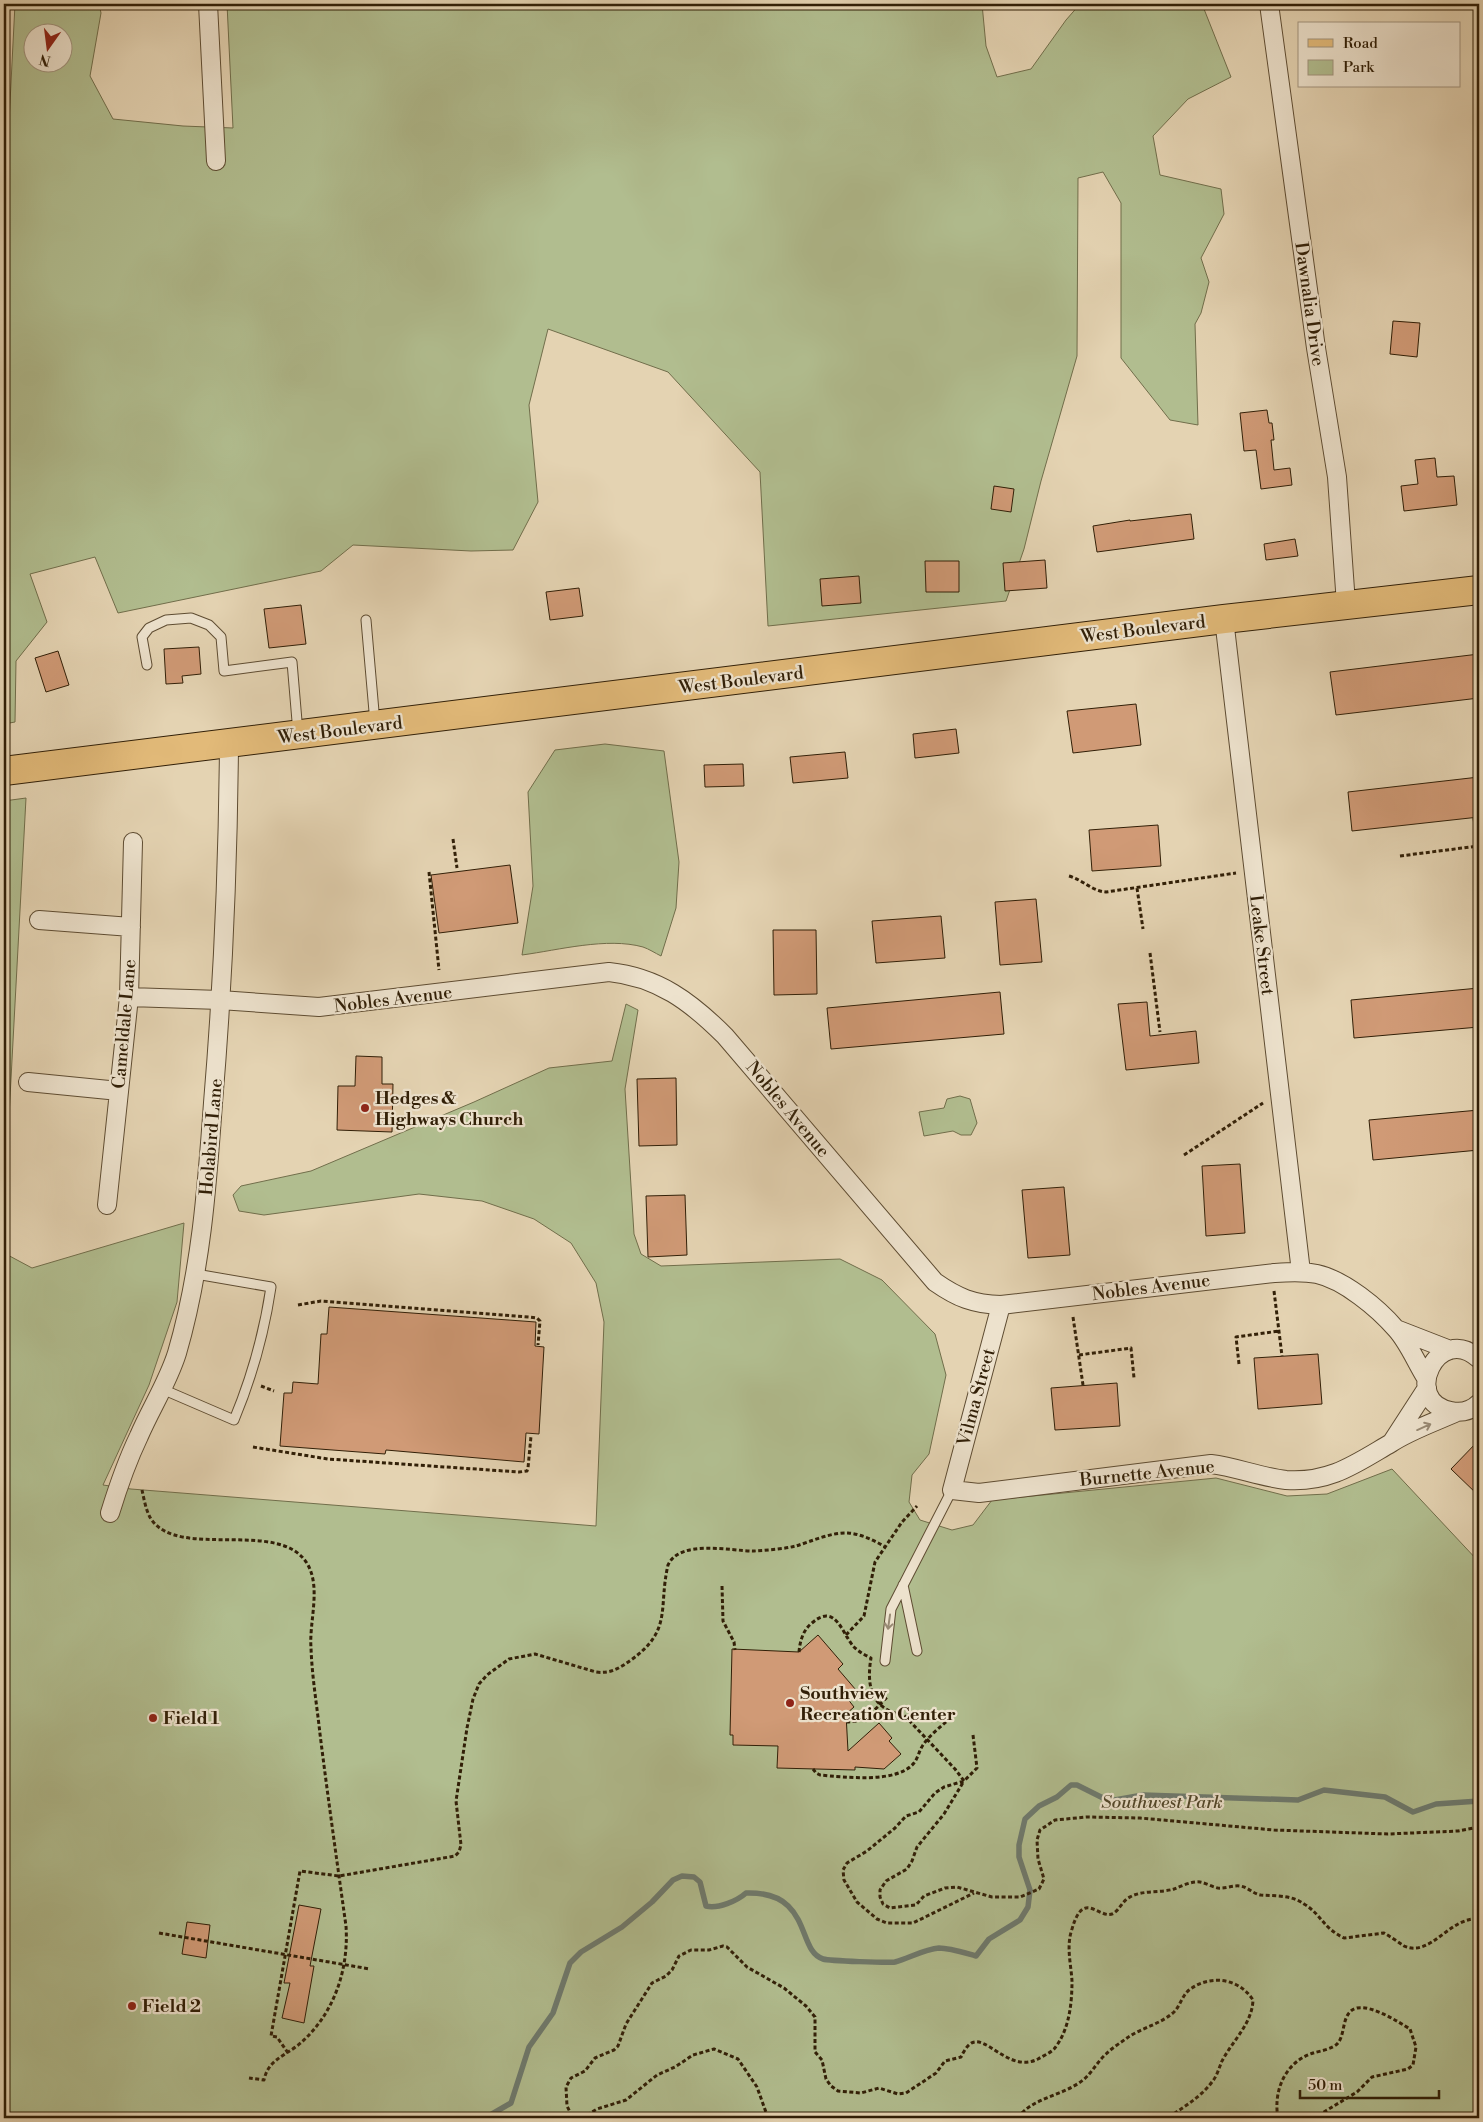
<svg xmlns="http://www.w3.org/2000/svg" width="1483" height="2122" font-family="'Libre Bodoni',serif">
	<rect width="100%" height="100%" fill="#e4d3b2"/>
	<filter id="stains"><feTurbulence type="fractalNoise" baseFrequency=".004" numOctaves="4"/><feColorMatrix values="0 0 0 0 .2 0 0 0 0 .09 0 0 0 0 .02 0 0 0 .5 -.17"/></filter>
	<radialGradient id="worn" r=".72"><stop offset=".6" stop-color="#630" stop-opacity="0"/><stop offset="1" stop-color="#630" stop-opacity=".3"/></radialGradient>
	<path fill="#b1bd8f" stroke="#716e4b" fill-rule="evenodd" d="M15 4H99L101 13 90 76 113 119 183 126 233 128 227 4H982L986 46 997 77 1031 69 1066 20 1080 4H1202L1231 77 1188 99 1153 136 1160 175 1221 189 1224 214 1201 258 1209 282 1201 313 1195 324 1198 425 1170 420 1121 358V203L1103 172 1078 178 1077 356 1041 481 1024 549 1006 601 768 626 760 472 668 372 548 329 529 405 538 502 513 550 471 551 353 545 321 571 118 613 95 557 30 574 47 622 16 661 15 722 4 724V221ZM32 32H62V62H32Z
		M605 744 664 751 679 862 676 908 661 956C655 953 649 949 643 947 607 937 559 950 522 955L533 886 528 792 555 750Z
		M26 798 4 1210V801Z
		M626 1004 638 1010 625 1089 634 1234 641 1254 661 1266 840 1259 882 1280 935 1334 946 1375 929 1454 912 1475 909 1502 920 1520 952 1530 973 1525 992 1500 1216 1478 1287 1496 1327 1494 1392 1469 1479 1562V2118H4V1253L32 1268 184 1223 177 1302 149 1385 103 1485 131 1489 596 1526 604 1322 596 1283 571 1243 534 1219 482 1201 419 1194 264 1215 239 1211 233 1195 241 1186 311 1171 474 1102 549 1068 612 1061Z
		M960 1096 970 1099 977 1123 971 1135H961L953 1131 924 1136 919 1112 944 1108 947 1099Z"/>
	<g fill="none" stroke-linecap="round" stroke-linejoin="round">
		<path stroke="#6e7a6e" stroke-width="5.5" d="M485 2118 511 2103 529 2047 553 2013 570 1963 581 1952 622 1927 652 1902 673 1880 682 1876 694 1877 700 1882 706 1906C718 1909 737 1901 746 1893 813 1891 796 1951 823 1959 830 1961 889 1963 895 1962 909 1958 925 1949 939 1948 950 1948 965 1953 976 1956L989 1939 1020 1920 1028 1907 1030 1890 1019 1857V1845L1025 1819 1039 1806 1057 1797 1071 1785H1077L1109 1801 1143 1795 1298 1800 1324 1790 1385 1797 1413 1812 1436 1804 1479 1801"/>
	</g>
	<path fill="#d09a76" stroke="#311f07" d="M1393 321 1420 323 1417 357 1390 354Z
		M1267 410 1269 423H1272L1274 440H1271L1274 470 1290 468 1292 485 1261 489 1256 450 1244 451 1240 413Z
		M1435 458 1437 477 1454 476 1457 505 1404 511 1401 486 1418 484 1415 460Z
		M994 486 1014 489 1011 512 991 509Z
		M1191 514 1194 539 1097 552 1093 526 1130 520V521Z
		M1295 539 1298 556 1266 560 1264 544Z
		M1045 560 1047 588 1005 591 1003 563Z
		M925 561H959V592H926Z
		M859 576 861 603 822 606 820 579Z
		M579 588 583 616 550 620 546 592Z
		M301 605 306 644 269 648 264 609Z
		M199 647 201 674 182 676 183 683 166 684 164 649Z
		M58 651 69 685 46 692 35 658Z
		M1479 654V698L1336 715 1330 672Z
		M1136 704 1141 745 1073 753 1067 711Z
		M956 729 959 753 915 758 913 734Z
		M845 752 848 778 793 783 790 757Z
		M743 764 744 786 705 787 704 765Z
		M1479 777V817L1352 831 1348 792Z
		M1158 825 1161 866 1092 871 1089 830Z
		M510 865 518 923 439 933 431 875Z
		M1036 899 1042 962 1000 965 995 902Z
		M941 916 945 958 876 963 872 921Z
		M773 930H816L817 994 774 995Z
		M1479 988V1027L1354 1038 1351 1000Z
		M1000 992 1004 1034 831 1049 827 1008Z
		M1147 1002 1150 1036 1196 1031 1199 1063 1126 1070 1118 1004Z
		M356 1056 382 1057V1084H393L392 1132 337 1130 338 1086H355Z
		M676 1078 677 1145 639 1146 637 1079Z
		M1479 1110V1150L1373 1160 1369 1120Z
		M1240 1164 1245 1233 1206 1236 1202 1166Z
		M1064 1187 1070 1255 1028 1258 1022 1190Z
		M685 1195 687 1255 648 1257 646 1196Z
		M329 1307 536 1322 535 1346 544 1347 539 1434 526 1433 524 1462 386 1450 385 1454 280 1446 284 1393H292L293 1382 318 1384 321 1334H327Z
		M1318 1354 1322 1404 1258 1409 1254 1358Z
		M1117 1383 1120 1426 1055 1430 1051 1388Z
		M1479 1440V1496L1451 1469Z
		M818 1635 843 1664 838 1669 856 1690 847 1698 854 1707 846 1714 848 1751 879 1723 892 1738 889 1741 901 1754 884 1769 855 1767V1770L777 1768 778 1746 733 1745V1735H730L732 1649 799 1652Z
		M299 1905 321 1909 310 1966H314L304 2023 282 2018 290 1983H284Z
		M187 1922 210 1925 206 1958 182 1954Z"/>
	<g fill="none" stroke-linecap="round" stroke-linejoin="round">
		<g stroke="#5e4c32" stroke-width="11">
			<path id="service" d="M366 620 375 723
				M147 665 142 637 149 628 166 620 191 618 209 625 221 637 224 671 292 662 298 733
				M162 1389 234 1420C252 1377 264 1334 271 1287L196 1274
				M903 1585 917 1651
				M885 1661 891 1609 952 1490"/>
		</g>
		<g stroke="#5e4c32" stroke-width="20">
			<path id="minor" d="M208 4 216 161
				M1269 4 1316 348 1337 477 1346 604
				M1224 619 1301 1272
				M39 920 131 927
				M129 997 220 1000 319 1007 609 972C658 977 691 1002 725 1036L935 1282C958 1298 973 1304 1001 1305L1274 1273C1289 1272 1303 1271 1317 1274 1344 1280 1378 1308 1396 1329 1408 1342 1416 1362 1426 1378
				M28 1082 119 1091
				M107 1205 129 997 133 842
				M1001 1305 952 1490 979 1493 1211 1464C1236 1467 1260 1477 1286 1480 1330 1483 1355 1464 1391 1443 1411 1430 1435 1422 1457 1412
				M1396 1329 1450 1350
				M1479 1359C1438 1321 1400 1402 1451 1411 1461 1413 1471 1411 1479 1403
				M1392 1442 1427 1388
				M110 1513C118 1487 127 1461 139 1436 151 1408 168 1382 177 1353 201 1271 207 1188 213 1103 223 984 228 864 229 744"/>
		</g>
		<g stroke="#311f07" stroke-width="30">
			<path id="primary" d="M4 771 1224 619 1479 590"/>
		</g>
		<path stroke="#311f07" stroke-width="3" stroke-dasharray="4 2.5" stroke-linecap="butt" d="M1474 818 1479 854
			M453 839 457 868
			M1400 856 1478 846
			M429 872 439 970
			M1069 876C1083 880 1092 891 1106 892L1236 873
			M1137 888 1143 929
			M1150 953 1160 1032
			M1184 1155 1263 1103
			M1274 1291 1282 1356
			M298 1305 321 1301 529 1317 537 1318 540 1321 538 1345
			M1073 1317 1083 1385
			M1079 1355 1131 1348 1134 1378
			M1239 1364 1236 1337 1279 1331
			M261 1386 274 1391
			M253 1447 328 1459 519 1472 527 1471 528 1468 531 1436
			M142 1490C144 1499 146 1511 151 1519 179 1561 281 1517 308 1565 321 1589 309 1622 311 1648 312 1677 317 1706 320 1734 328 1798 337 1862 346 1926 349 1971 333 2017 297 2046 282 2057 268 2061 264 2080L249 2078
			M722 1586 723 1621 734 1642 735 1650
			M846 1635 864 1616 875 1562 902 1522 917 1506
			M799 1652C800 1641 803 1630 812 1623 836 1602 842 1634 854 1647 859 1652 865 1655 871 1658 866 1687 872 1710 904 1715L955 1769 964 1781 944 1814 917 1847 912 1861 907 1869 886 1881 880 1890V1897L883 1904 890 1908 916 1905 924 1896 945 1888 957 1887 992 1897H1020L1039 1889 1044 1879 1038 1859 1037 1840 1040 1830 1055 1820 1087 1817 1140 1818 1274 1830 1388 1834 1458 1831 1479 1827
			M846 1722C867 1722 874 1710 888 1696
			M973 1735 977 1768 964 1781 944 1787 935 1793 919 1812 906 1816 895 1828 867 1851 847 1863 843 1870 844 1880 857 1902 877 1919 887 1923H913L974 1893
			M813 1769 816 1773 820 1775C844 1777 897 1784 914 1763 918 1758 919 1751 923 1745 929 1736 939 1728 947 1721
			M159 1933 370 1969
			M288 2053 277 2037 271 2036 300 1871 339 1876 455 1856 459 1852 461 1845 456 1801 467 1728 473 1699 479 1684 487 1675 509 1659 535 1654 596 1672C610 1674 620 1668 631 1660 673 1630 658 1608 668 1565 680 1539 730 1551 754 1551 768 1550 783 1549 796 1546 812 1541 832 1532 848 1533 861 1534 873 1540 884 1546
			M768 2118 757 2087 738 2059 714 2049 693 2055 675 2067 657 2075 626 2100 597 2109 582 2118H576L571 2114 567 2106 566 2087 571 2078 585 2071 595 2058 614 2050 618 2046 626 2024 652 1983 666 1976 672 1970 679 1956 691 1950H709L723 1946 727 1947 747 1967 784 1988 806 2006 815 2017V2052L822 2060 826 2079 831 2086 838 2091 861 2093 879 2088 898 2094 906 2093 936 2073 945 2061 961 2057C963 2053 966 2047 970 2044 985 2032 1009 2074 1038 2059 1043 2056 1050 2053 1054 2049 1069 2031 1072 2004 1072 1981 1071 1964 1066 1946 1072 1929 1084 1887 1100 1922 1114 1913 1120 1909 1123 1900 1130 1897 1142 1890 1161 1893 1174 1889 1182 1886 1191 1881 1200 1882 1206 1883 1212 1887 1218 1888 1225 1889 1233 1885 1240 1886 1248 1887 1253 1894 1261 1895 1275 1896 1292 1895 1304 1904 1321 1914 1323 1928 1344 1938L1384 1933C1391 1937 1398 1942 1404 1946 1431 1958 1450 1916 1479 1919
			M1018 2118C1031 2098 1063 2096 1083 2080 1092 2073 1097 2062 1106 2054 1112 2048 1120 2043 1127 2038 1141 2028 1161 2024 1174 2012 1180 2006 1182 1996 1189 1990 1210 1974 1239 1978 1253 2000 1252 2024 1233 2040 1222 2061 1219 2068 1217 2076 1212 2082 1199 2099 1184 2106 1168 2118
			M1278 2118C1273 2091 1285 2062 1313 2053 1320 2051 1333 2049 1338 2043 1346 2033 1341 2012 1357 2008 1372 2005 1397 2021 1410 2029L1416 2047 1413 2065 1408 2069 1372 2077 1357 2092 1314 2118
			M1459 2118 1479 2114"/>
		<use href="#service" stroke="#ede2cd" stroke-width="9"/>
		<use href="#minor" stroke="#ede2cd" stroke-width="18"/>
		<use href="#primary" stroke="#e2ba79" stroke-width="28"/>
	</g>
	<defs><path id="oneway-shaft" d="M-6 0H5M1.5-3L5.5 0L1.5 3" fill="none" stroke-width="1.6" stroke-linecap="round" stroke-linejoin="round" transform="scale(1.25)"/></defs>
	<g stroke="#988a74">
		<use href="#oneway-shaft" transform="translate(1424 1427) rotate(-24)"/>
		<use href="#oneway-shaft" transform="translate(889 1622) rotate(98)"/>
	</g>
	<g fill="#8f2418" stroke="#ede2cd" stroke-width="2">
		<circle cx="365" cy="1108" r="5"/>
		<circle cx="790" cy="1703" r="5"/>
		<circle cx="153" cy="1718" r="5"/>
		<circle cx="132" cy="2006" r="5"/>
	</g>
	<g text-anchor="middle" stroke-width="4.5" stroke-linejoin="round" paint-order="stroke">
		<g font-size="18" fill="#311f07" stroke="#ede2cd">
			<text transform="translate(1310 304) rotate(82)" y="6">Dawnalia Drive</text>
			<text transform="translate(1143 629) rotate(-7)" y="6">West Boulevard</text>
			<text transform="translate(741 680) rotate(-7)" y="6">West Boulevard</text>
			<text transform="translate(340 730) rotate(-7)" y="6">West Boulevard</text>
			<text transform="translate(1262 945) rotate(83)" y="6">Leake Street</text>
			<text transform="translate(393 999) rotate(-7)" y="6">Nobles Avenue</text>
			<text transform="translate(124 1024) rotate(-85)" y="6">Cameldale Lane</text>
			<text transform="translate(788 1109) rotate(50)" y="6">Nobles Avenue</text>
			<text transform="translate(211 1137) rotate(-85)" y="6">Holabird Lane</text>
			<text transform="translate(1151 1287) rotate(-7)" y="6">Nobles Avenue</text>
			<text transform="translate(976 1397) rotate(-75)" y="6">Vilma Street</text>
			<text transform="translate(1147 1473) rotate(-6)" y="6">Burnette Avenue</text>
		</g>
		<g font-size="18" font-weight="bold" fill="#311f07" stroke="#ede2cd" text-anchor="start">
			<text x="375" y="1104">Hedges &amp;<tspan x="375" dy="21">Highways Church</tspan></text>
			<text x="800" y="1699">Southview<tspan x="800" dy="21">Recreation Center</tspan></text>
			<text x="163" y="1724">Field 1</text>
			<text x="142" y="2012">Field 2</text>
		</g>
		<g font-size="18" font-style="italic" fill="#514629" stroke="#ede2cd">
			<text x="1162" y="1808">Southwest Park</text>
		</g>
	</g>
	<rect width="1483" height="2122" fill="none" stroke="#e4d3b2" stroke-width="20"/>
	<rect x="5" y="5" width="1473" height="2112" fill="none" stroke="#311f07" stroke-width="2.5"/>
	<rect x="10" y="10" width="1463" height="2102" fill="none" stroke="#311f07"/>
	<rect x="1298" y="22" width="162" height="65" fill="#ede2cd" stroke="#a2947e"/>
	<rect x="1308" y="39" width="25" height="8" fill="#e2ba79" stroke="#a2947e"/>
	<text x="1343" y="48" font-size="15" fill="#311f07">Road</text>
	<rect x="1308" y="60" width="25" height="15" fill="#b1bd8f" stroke="#a2947e"/>
	<text x="1343" y="72" font-size="15" fill="#311f07">Park</text>
	<g transform="translate(48 48) rotate(194)"><circle r="24" fill="#ede2cd" stroke="#a2947e"/>
	<path d="M0-4L9 19L0 12L-9 19Z" fill="#8f2418"/>
	<text y="-8" font-size="14" font-weight="bold" text-anchor="middle" fill="#311f07">N</text>
	</g>
	<path d="M1300 2090v8h139v-8" fill="none" stroke="#311f07" stroke-width="2.5"/>
	<text x="1308" y="2090" font-size="15" fill="#311f07" stroke="#ede2cd" stroke-width="4" paint-order="stroke">50 m</text>
	<rect width="100%" height="100%" filter="url(#stains)"/>
	<rect width="100%" height="100%" fill="url(#worn)"/>
</svg>
